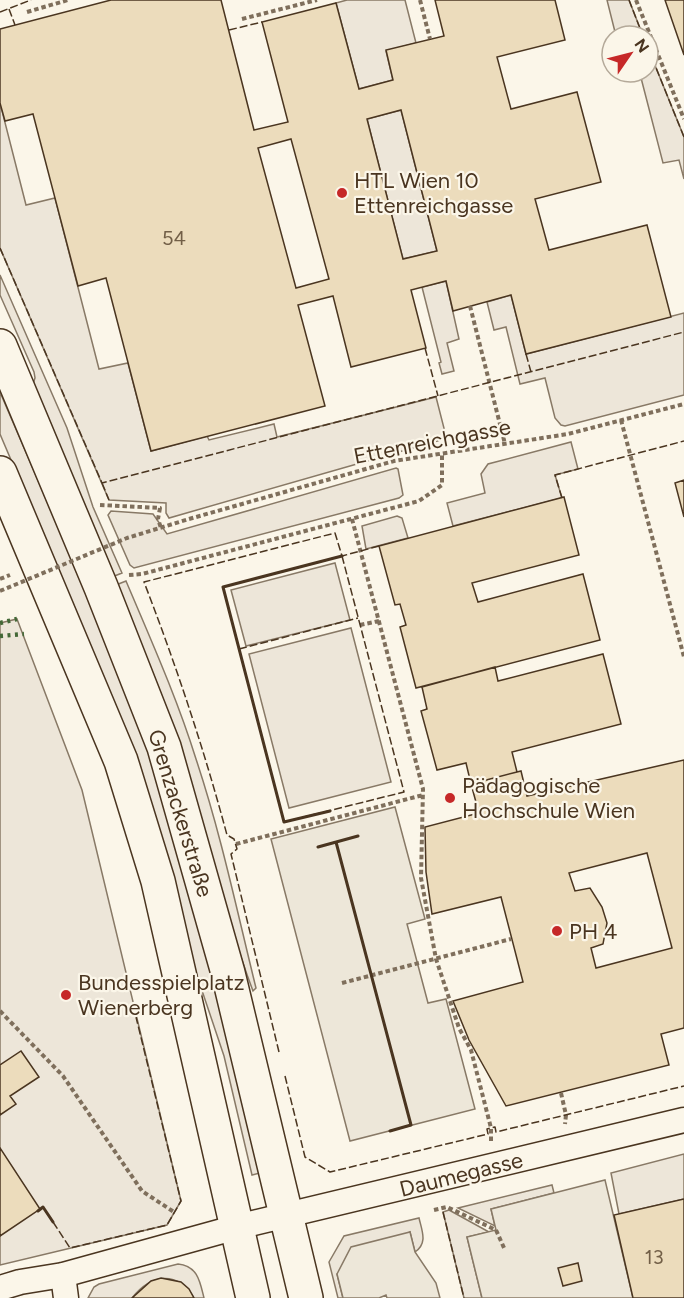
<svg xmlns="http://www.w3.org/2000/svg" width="684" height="1298" font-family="Figtree,sans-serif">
	<rect width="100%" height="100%" fill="#fbf6e9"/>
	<path fill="#ede6d9" stroke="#887966" stroke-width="1.5" d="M347 0H405L416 43 386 51 393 80 359 89 336 3Z
		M607 0H629L643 36H616Z
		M648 48 684 137V179L679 160 663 163 640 74 627 77 625 72H648Z
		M0 103 26 205 55 198 99 369 128 363 151 451 207 436 209 440 274 424 277 437 436 397 446 436 444 439 169 518 166 513V503L109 500 0 248Z
		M401 110 437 251 403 259 367 119Z
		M0 275 67 428 93 507 122 573 112 577 33 384 35 378 34 372 0 295Z
		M446 281 459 339 447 343 454 371 442 374 439 363 441 362 422 287Z
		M511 295 526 354 684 313V395L565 426 561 425 555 418 545 378 520 384 506 327 494 330 487 302Z
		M0 392 81 580 155 767 192 890 260 1173 252 1175 224 1056 183 934 114 702 0 434Z
		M571 442 578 469 555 475 562 498 453 526 447 503 485 493 481 474 488 464Z
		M396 468 398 469 403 495 399 498 134 568 130 565 108 515 111 511 153 514 167 534Z
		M397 516 402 518 408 538 366 549 362 526Z
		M335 563 350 620 246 646 231 590Z
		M126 581C151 640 177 698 196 759 221 834 237 911 256 988L253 991C222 909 205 822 177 738 160 686 137 636 116 585Z
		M17 619 82 790 181 1201 167 1225 0 1265V623Z
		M351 628 391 782 289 808 249 654Z
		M684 1154V1199L619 1214 611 1173Z
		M552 1185 554 1193 491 1209 495 1226 458 1208Z
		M449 1210 489 1232 467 1237 482 1298H464L443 1212Z
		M419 1218C422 1231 428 1243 415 1252L410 1232 337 1274 343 1298H338L329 1262 344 1236Z
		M178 1264C198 1266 200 1282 204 1298H194C177 1270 151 1274 132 1298H88L94 1287 99 1284Z"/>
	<path fill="#ede7d9" stroke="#887966" stroke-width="1.5" d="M395 807 425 919 407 924 428 1003 446 999 475 1109 350 1141 271 839Z
		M605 1180 633 1298H482L467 1237 496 1230 491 1209Z
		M410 1232 415 1252 436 1283 440 1298H387L386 1295 379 1298H343L337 1274 351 1247Z"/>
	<path fill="#ecdcbc" stroke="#4a3520" stroke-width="1.5" fill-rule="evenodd" d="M111 0H221L254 130 288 122 262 22 336 3 359 89 393 80 386 50 444 36 435 0H555L565 40 497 57 511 109 577 92 601 182 535 199 549 250 647 225 671 317 526 354 511 295 453 311 446 281 411 290 426 348 351 367 333 296 298 305 325 406 151 451 106 278 78 286 33 114 5 121 0 103V29ZM401 110 437 251 403 259 367 119ZM291 139 329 279 296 288 258 148Z
		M665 0H684V55Z
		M684 480V517L675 483Z
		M564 497 579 555 472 583 478 602 583 574 600 640 416 688 400 627 406 625 400 604 395 605 379 546Z
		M603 654 621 724 512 752 517 772 471 784 466 763 437 770 421 711 427 709 422 687 495 667 498 681Z
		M684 760V1028L661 1034 669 1065 506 1106 469 1040 453 1001 523 982 501 897 432 914 426 872 425 827 479 813 471 784 517 772 521 771 527 796ZM647 853 672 948 596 968 591 948 603 944 607 923 602 907 590 888 575 891 569 873Z
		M21 1051 39 1077 10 1096 16 1104 0 1115V1065Z
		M0 1148 40 1209 0 1236Z
		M684 1199V1298H633L614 1215Z
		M578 1263 582 1281 563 1286 558 1268Z
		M161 1278 181 1282 189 1289 194 1298H132L151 1281Z"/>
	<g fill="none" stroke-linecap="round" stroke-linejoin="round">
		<g stroke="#4a3520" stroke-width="27">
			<path id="minor" d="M63 1275 66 1298
				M0 1288 20 1282 63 1275 237 1227 684 1120"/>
		</g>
		<g stroke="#4a3520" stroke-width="36">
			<path id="primary" d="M0 346 101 587 164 747 228 973 306 1298
				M0 473 121 761 158 881 253 1298"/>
		</g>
		<path stroke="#7f6f5c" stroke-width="4" stroke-dasharray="4.5 3" stroke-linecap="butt" d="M420 0 430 39
			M636 0 684 119
			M27 12 68 0
			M242 19 317 0
			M470 306 505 444
			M621 420 684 657
			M100 505 160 508 158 519 161 528
			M189 519 394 461 568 434 684 404
			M352 519 423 789 421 878 436 959 459 1028 471 1050 491 1128V1141
			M129 575 142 574 419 501 442 485V453
			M0 579 10 575
			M360 625 379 621
			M236 844 423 795
			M342 983 511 939
			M0 1011 63 1076 142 1191 174 1212
			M561 1093 566 1115 565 1124
			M434 1210 447 1207 496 1230 505 1250"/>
		<use href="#minor" stroke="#fbf6e9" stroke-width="24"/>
		<use href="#primary" stroke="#fbf6e9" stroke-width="33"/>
		<path stroke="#7f6f5c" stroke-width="4" stroke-dasharray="4.5 3" stroke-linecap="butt" d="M0 591 127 538 189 519"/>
		<path stroke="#436837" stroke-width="4.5" stroke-dasharray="3 4.5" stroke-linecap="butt" d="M0 623 17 619
			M0 636 24 634"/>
		<path stroke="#4a3520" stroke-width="1.5" stroke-dasharray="8 3" stroke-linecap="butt" d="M629 0 643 36
			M9 9 15 25
			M0 12 31 0
			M229 30 262 22
			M648 48 684 137
			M0 248 102 483 684 332
			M425 348 438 396
			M526 354 531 372
			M102 483 109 500
			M562 498 555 475 684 441
			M342 556 404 792 284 822 223 587Z
			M239 649 358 618
			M279 1052 231 854 237 849 234 839 227 835C204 749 176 665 144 582L335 533 342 556 379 546
			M285 1076 305 1157 330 1172 488 1134 487 1129 495 1127 496 1132 684 1086
			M443 1212 464 1298
			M53 1222 70 1248 167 1225 181 1201 136 1017"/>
		<path stroke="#4a3520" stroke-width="3" d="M330 811 284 822 223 587 342 556
			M336 842 411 1125 390 1131
			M318 847 358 836
			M38 1211 43 1207 53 1222"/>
	</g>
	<g fill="#c62828" stroke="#fbf6e9" stroke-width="2">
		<circle cx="342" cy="193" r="6"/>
		<circle cx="450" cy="798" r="6"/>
		<circle cx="557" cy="931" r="6"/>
		<circle cx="66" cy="995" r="6"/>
	</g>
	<g text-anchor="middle" stroke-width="4.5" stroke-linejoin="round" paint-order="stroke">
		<g font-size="20" fill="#725f47">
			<text x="174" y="245">54</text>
			<text x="654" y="1264">13</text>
		</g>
		<g font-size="22" fill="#4a3520" stroke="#fbf6e9" text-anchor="start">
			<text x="354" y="188">HTL Wien 10<tspan x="354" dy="25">Ettenreichgasse</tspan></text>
			<text x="462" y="793">Pädagogische<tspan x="462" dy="25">Hochschule Wien</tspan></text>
			<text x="569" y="939">PH 4</text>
			<text x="78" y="990">Bundesspielplatz<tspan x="78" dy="25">Wienerberg</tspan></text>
		</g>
		<g font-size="22" fill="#4a3520" stroke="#fbf6e9">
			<text transform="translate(432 441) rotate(-11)" y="8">Ettenreichgasse</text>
			<text transform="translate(181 813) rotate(73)" y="8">Grenzackerstraße</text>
			<text transform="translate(461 1174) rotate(-14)" y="8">Daumegasse</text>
		</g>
	</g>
	<g transform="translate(630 54) rotate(55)"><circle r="28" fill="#fbf6e9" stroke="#b4a999" stroke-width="1.5"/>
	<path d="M0-4.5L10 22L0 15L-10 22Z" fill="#c62828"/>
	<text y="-9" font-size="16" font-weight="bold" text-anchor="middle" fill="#4a3520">N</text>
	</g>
</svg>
